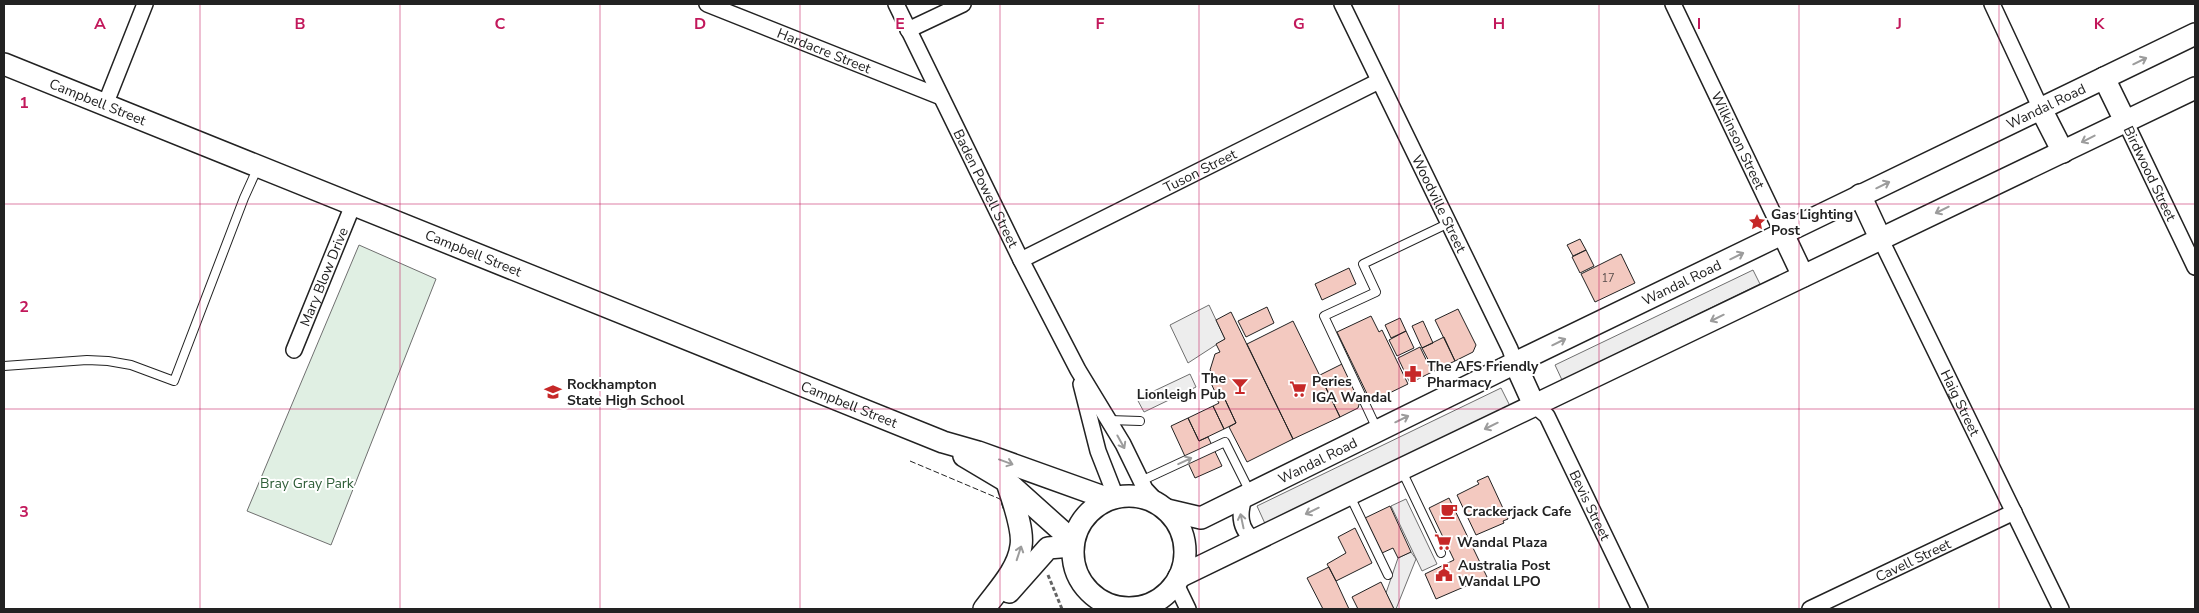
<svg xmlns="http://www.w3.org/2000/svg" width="2199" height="613" font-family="'Nunito Sans',sans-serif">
	<rect width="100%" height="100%" fill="#fff"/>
	<path fill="#e0efe3" stroke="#6f6f6f" d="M359 245 436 279 331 545 247 511Z"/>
	<path fill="#ededed" stroke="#6f6f6f" d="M1753 270 1760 284 1562 380 1555 365Z
		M1209 305 1225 339 1188 363 1170 325Z
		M1190 374 1196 387 1144 412 1137 399Z
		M1501 388 1512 410 1267 528 1257 506Z
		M1406 499 1437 564 1422 571 1391 506Z
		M1411 552 1416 559 1396 609H1394L1386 593 1398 558Z"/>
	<path fill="#f3c9c0" stroke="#222" d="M1580 239 1586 250 1573 256 1567 245Z
		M1586 250 1594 266 1580 273 1572 257Z
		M1621 254 1635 283 1595 302 1581 274Z
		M1349 268 1356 284 1322 300 1315 284Z
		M1267 307 1274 323 1246 337 1238 321Z
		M1458 309 1476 345 1473 352 1455 361 1435 320Z
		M1231 312 1293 439 1247 462 1229 427 1236 423 1221 391 1216 394 1210 381 1215 379 1210 370 1215 354 1220 352 1216 344 1225 339 1216 320Z
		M1371 316 1379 332 1382 330 1408 384 1371 402 1337 332Z
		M1400 318 1406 331 1391 338 1385 325Z
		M1293 321 1340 417 1293 439 1247 344Z
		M1423 321 1433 343 1422 348 1412 326Z
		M1406 331 1414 348 1397 356 1389 340Z
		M1444 337 1455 361 1434 371 1422 348Z
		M1420 347 1432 372 1410 383 1398 358Z
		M1342 364 1360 401 1358 408 1340 417 1320 375Z
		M1223 395 1236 423 1224 429 1213 406 1219 403 1216 398Z
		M1213 406 1224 429 1199 441 1188 418Z
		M1188 418 1199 441 1208 437 1222 466 1195 478 1171 426Z
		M1488 476 1508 519 1503 521 1504 523 1476 535 1457 495 1479 484 1477 481Z
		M1449 498 1487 577 1436 599 1425 574 1454 560 1429 508Z
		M1390 506 1411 552 1398 558 1393 548 1382 553 1365 518Z
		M1355 528 1372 563 1336 581 1327 564 1346 553 1338 537Z
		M1329 567 1336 581 1349 609H1323L1307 578Z
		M1381 582 1394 609H1358L1352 597Z"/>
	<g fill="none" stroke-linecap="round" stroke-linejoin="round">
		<g stroke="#222" stroke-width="10">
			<path id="lane" d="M4 366 87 360 108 361 131 365 174 381 244 198 258 167
				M1109 420 1140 421
				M1377 429 1324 316 1376 292 1363 264 1449 223
				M1402 471 1441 553
				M1141 481 1225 442 1250 492
				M1350 496 1388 575"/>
		</g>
		<g stroke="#222" stroke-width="18">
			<g id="street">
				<path id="s1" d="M707 4 941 97"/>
				<path id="s2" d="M896 4 1021 260 1078 370 1123 444 1145 489 1159 504"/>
				<path id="s3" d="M1342 4 1510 349 1515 363"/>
				<path id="s4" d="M1673 4 1783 234"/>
				<path d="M1992 4 2041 109"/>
				<path d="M908 30 963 4"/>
				<path d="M105 105 145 4"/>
				<path id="s5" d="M2125 121 2195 267"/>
				<path id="s6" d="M1881 240 2061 609"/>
				<path id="s7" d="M1021 260 1379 81"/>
				<path id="s8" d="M294 350 353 205"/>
				<path d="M1081 384 1098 451 1116 497"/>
				<path id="s9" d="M1534 405 1547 416 1640 609"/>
				<path d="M1244 498C1239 514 1239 529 1254 540"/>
				<path d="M1176 584 1188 609"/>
				<path d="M1127 609H1128"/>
				<path id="s10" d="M1810 609 2014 512"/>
			</g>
		</g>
		<g stroke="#222" stroke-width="24">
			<g id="secondary">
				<path id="s11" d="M4 64 943 442 978 452 1109 499"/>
				<path d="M2104 78 2125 121"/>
				<path d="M2041 109 2063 152"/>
				<path d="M1860 195 1881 240"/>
				<path d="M1783 234 1803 276"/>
				<path d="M1515 363 1534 405"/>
				<path d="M964 456 1006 481 1073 541"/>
				<circle cx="1129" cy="552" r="56"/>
				<path id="s12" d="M1167 510 1201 518 1515 363 2195 34"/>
				<path d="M1179 577 1360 489 2195 88"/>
				<path d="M1009 592 1048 548 1072 546"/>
				<path d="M984 609C997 591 1018 570 1021 546 1024 529 1012 499 1007 482"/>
			</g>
		</g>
		<path stroke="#646464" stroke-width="3" stroke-dasharray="4 2.5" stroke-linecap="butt" d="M1048 575 1062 609"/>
		<use href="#lane" stroke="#fff" stroke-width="8"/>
		<use href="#street" stroke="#fff" stroke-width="15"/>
		<use href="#secondary" stroke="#fff" stroke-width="21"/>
		<path stroke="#222" stroke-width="1" stroke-dasharray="6 2.5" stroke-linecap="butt" d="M910 461 1000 499 1004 511"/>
	</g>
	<defs><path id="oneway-shaft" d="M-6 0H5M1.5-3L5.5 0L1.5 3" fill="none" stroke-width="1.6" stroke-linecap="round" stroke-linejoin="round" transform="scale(1.25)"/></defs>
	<g stroke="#9c9c9c">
		<use href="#oneway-shaft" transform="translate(2140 61) rotate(-26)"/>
		<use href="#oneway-shaft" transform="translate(2088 139) rotate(153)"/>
		<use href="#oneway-shaft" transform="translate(1883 185) rotate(-26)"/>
		<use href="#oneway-shaft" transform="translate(1942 210) rotate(154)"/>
		<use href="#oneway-shaft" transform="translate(1737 256) rotate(-26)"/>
		<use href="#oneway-shaft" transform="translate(1717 318) rotate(154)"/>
		<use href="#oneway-shaft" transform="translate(1559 342) rotate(-26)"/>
		<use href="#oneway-shaft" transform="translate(1402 419) rotate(-26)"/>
		<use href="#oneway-shaft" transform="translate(1491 426) rotate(154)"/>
		<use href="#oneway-shaft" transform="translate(1121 442) rotate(61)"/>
		<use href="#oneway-shaft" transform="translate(1185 461) rotate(-25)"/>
		<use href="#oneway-shaft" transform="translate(1006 462) rotate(20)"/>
		<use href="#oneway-shaft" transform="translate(1312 511) rotate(154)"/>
		<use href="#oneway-shaft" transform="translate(1242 521) rotate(-102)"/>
		<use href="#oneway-shaft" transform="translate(1019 553) rotate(-72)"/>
	</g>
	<path fill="none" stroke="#c2185b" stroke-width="1" stroke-opacity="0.55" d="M200 4V609M400 4V609M600 4V609M800 4V609M1000 4V609M1199 4V609M1399 4V609M1599 4V609M1799 4V609M1999 4V609M4 204H2195M4 409H2195"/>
	<defs>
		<g id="sight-bare" transform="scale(1.35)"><path d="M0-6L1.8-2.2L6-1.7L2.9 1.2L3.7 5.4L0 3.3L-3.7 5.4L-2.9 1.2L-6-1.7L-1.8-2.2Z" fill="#c62828" stroke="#fff" stroke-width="2.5" paint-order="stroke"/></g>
		<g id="pharmacy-bare" transform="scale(1.35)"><path d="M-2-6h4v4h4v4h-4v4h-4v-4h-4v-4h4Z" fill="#c62828" stroke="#fff" stroke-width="2.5" paint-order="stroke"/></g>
		<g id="bar-bare" transform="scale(1.35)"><path d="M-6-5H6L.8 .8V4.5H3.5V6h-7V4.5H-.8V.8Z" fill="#c62828" stroke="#fff" stroke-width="2.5" paint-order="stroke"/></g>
		<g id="supermarket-bare" transform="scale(1.35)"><path d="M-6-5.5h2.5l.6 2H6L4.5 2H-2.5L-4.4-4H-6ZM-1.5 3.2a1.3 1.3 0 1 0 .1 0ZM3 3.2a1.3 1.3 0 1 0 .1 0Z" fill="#c62828" stroke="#fff" stroke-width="2.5" paint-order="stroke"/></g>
		<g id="school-bare" transform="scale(1.35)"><path d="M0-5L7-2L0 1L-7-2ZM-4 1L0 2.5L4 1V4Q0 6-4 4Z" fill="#c62828" stroke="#fff" stroke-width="2.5" paint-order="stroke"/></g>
		<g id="cafe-bare" transform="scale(1.35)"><path d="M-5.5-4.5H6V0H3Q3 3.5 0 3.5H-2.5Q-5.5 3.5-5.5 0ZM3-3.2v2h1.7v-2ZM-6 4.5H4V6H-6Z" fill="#c62828" stroke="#fff" stroke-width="2.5" paint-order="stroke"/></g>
		<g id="civic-bare" transform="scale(1.35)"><path d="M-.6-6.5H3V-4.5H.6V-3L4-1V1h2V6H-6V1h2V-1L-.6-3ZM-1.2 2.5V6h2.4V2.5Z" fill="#c62828" stroke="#fff" stroke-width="2.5" paint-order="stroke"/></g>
	</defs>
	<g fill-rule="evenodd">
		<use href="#sight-bare" x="1757" y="222"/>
		<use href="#pharmacy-bare" x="1413" y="374"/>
		<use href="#bar-bare" x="1240" y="386"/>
		<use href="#supermarket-bare" x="1298" y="389"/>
		<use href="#school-bare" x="553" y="392"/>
		<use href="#cafe-bare" x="1449" y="511"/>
		<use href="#supermarket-bare" x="1443" y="542"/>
		<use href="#civic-bare" x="1444" y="573"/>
	</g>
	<g text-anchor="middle" stroke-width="4" stroke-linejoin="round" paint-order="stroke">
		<g font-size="11" fill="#564c4a">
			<text x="1608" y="282">17</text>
		</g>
		<g font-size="14" fill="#222" stroke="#fff">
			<text dy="5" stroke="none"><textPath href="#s1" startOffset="126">Hardacre Street</textPath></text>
			<text dy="5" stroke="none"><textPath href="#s11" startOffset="101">Campbell Street</textPath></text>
			<text dy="5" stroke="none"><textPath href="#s12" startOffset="975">Wandal Road</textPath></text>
			<text dy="5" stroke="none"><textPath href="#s4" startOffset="151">Wilkinson Street</textPath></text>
			<text dy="5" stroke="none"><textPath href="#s7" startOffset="200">Tuson Street</textPath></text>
			<text dy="5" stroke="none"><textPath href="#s5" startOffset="58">Birdwood Street</textPath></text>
			<text dy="5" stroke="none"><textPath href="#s2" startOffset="205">Baden Powell Street</textPath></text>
			<text dy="5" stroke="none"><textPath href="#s3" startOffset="222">Woodville Street</textPath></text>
			<text dy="5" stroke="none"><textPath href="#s11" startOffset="506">Campbell Street</textPath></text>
			<text dy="5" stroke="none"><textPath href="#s8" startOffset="79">Mary Blow Drive</textPath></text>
			<text dy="5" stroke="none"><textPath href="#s12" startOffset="570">Wandal Road</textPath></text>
			<text dy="5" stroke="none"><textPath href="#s6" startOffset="181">Haig Street</textPath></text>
			<text dy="5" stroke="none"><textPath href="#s11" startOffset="911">Campbell Street</textPath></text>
			<text dy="5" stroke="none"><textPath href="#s12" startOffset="165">Wandal Road</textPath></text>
			<text dy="5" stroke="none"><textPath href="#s9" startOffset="116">Bevis Street</textPath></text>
			<text dy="5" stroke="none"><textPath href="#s10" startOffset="114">Cavell Street</textPath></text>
		</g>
		<g font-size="14" font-weight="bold" fill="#222" stroke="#fff" text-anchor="start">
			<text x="1771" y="219">Gas Lighting<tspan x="1771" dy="16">Post</tspan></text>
			<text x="1427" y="371">The AFS Friendly<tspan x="1427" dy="16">Pharmacy</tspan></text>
			<text x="1226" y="383" text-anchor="end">The<tspan x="1226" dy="16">Lionleigh Pub</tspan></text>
			<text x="1312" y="386">Peries<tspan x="1312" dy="16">IGA Wandal</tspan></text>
			<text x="567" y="389">Rockhampton<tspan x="567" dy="16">State High School</tspan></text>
			<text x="1463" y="516">Crackerjack Cafe</text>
			<text x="1457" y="547">Wandal Plaza</text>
			<text x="1458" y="570">Australia Post<tspan x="1458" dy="16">Wandal LPO</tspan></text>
		</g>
		<g font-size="14" fill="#2f5e38" stroke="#fff">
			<text x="307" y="488">Bray Gray Park</text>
		</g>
	</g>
	<g font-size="16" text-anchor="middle" font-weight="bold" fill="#c2185b" stroke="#fff" stroke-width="4" stroke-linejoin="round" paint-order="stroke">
		<text x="100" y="29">A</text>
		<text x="300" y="29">B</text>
		<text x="500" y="29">C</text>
		<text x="700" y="29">D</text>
		<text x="900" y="29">E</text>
		<text x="1100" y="29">F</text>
		<text x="1299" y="29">G</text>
		<text x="1499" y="29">H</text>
		<text x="1699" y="29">I</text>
		<text x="1899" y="29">J</text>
		<text x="2099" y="29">K</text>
		<text x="24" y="108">1</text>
		<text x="24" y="312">2</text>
		<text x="24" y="517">3</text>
	</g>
	<rect width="2199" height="613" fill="none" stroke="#222222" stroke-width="10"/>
</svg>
